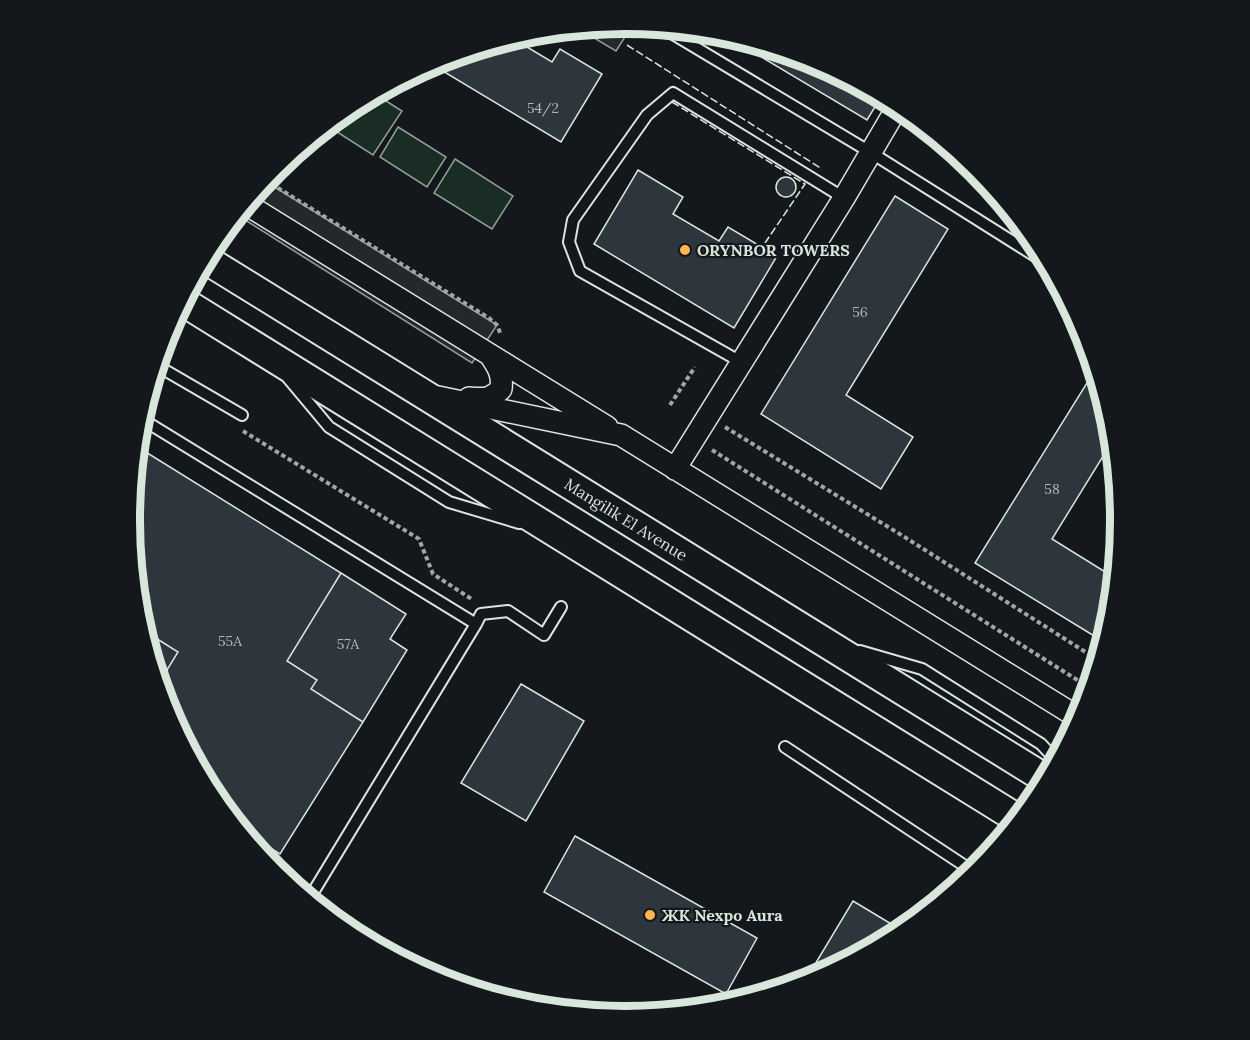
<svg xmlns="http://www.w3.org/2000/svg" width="1250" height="1040" font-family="Lora,serif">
	<rect width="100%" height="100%" fill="#14181c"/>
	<path fill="#1a2d24" stroke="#939e99" stroke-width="1.5" d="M375 94 402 111 373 155 334 130 348 109Z
		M398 127 446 157 427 187 380 157Z
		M455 159 513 196 492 229 434 193Z"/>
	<path fill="#24282b" stroke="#939e99" stroke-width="1.5" d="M607 26 625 37 616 51 579 29Z
		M265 181 497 325 472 363 237 215Z"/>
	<path fill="#2c363c" stroke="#d8e6dc" stroke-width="1.5" d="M723 34 815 62 881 97 867 120Z
		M512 38 552 62 560 49 602 74 561 142 436 67 440 60Z
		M638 170 683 197 673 214 719 241 728 227 777 256 734 328 594 244Z
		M776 187a10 10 0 1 1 20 0a10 10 0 1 1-20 0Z
		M895 196 948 229 846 395 913 437 881 489 761 414Z
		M1095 370 1112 424 1113 440 1052 539 1115 578 1111 617 1104 642 975 563Z
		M136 446 341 573 287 661 317 680 311 689 363 722 280 854 241 830 212 795 167 709 159 683 178 652 143 630 138 616 129 520Z
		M341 573 406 614 390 639 407 650 363 722 311 689 317 680 287 661Z
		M143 630 178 652 159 683Z
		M521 684 584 721 526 821 461 783Z
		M575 836 757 938 726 994 544 892Z
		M853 901 903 931 814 978 805 981Z"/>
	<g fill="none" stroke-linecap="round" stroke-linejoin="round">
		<g stroke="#d8e6dc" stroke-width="14">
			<path id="service" d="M663 28 870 152 1048 264
				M741 362 580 271 569 242 573 220 647 115 673 93 844 198
				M156 365 242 415
				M288 378 329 427 449 502 519 523
				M140 418 476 624
				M860 651 922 669 1041 744 1056 760
				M785 747 974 872
				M309 899 476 624 481 614 508 611 544 635 561 607"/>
		</g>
		<g stroke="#d8e6dc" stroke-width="24">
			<path id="minor" d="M246 204 607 427
				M438 397 621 435 1079 718
				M469 398C484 399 490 400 501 389 503 374 498 367 490 355
				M675 469 844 198 898 106"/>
		</g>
		<g stroke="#d8e6dc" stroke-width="32">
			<g id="secondary">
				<path id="s1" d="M205 259 1046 779"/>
				<path d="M182 301 1018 819"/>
			</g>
		</g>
		<path stroke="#9da8a2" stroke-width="4" stroke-dasharray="4.5 3" stroke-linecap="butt" d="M265 180 489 318 497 325 501 335
			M670 405 695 367
			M725 427 903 536 1098 660
			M243 431 419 539 433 574 473 600
			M712 450 1090 688"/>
		<use href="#service" stroke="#14181c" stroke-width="10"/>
		<use href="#minor" stroke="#14181c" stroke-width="21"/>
		<use href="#secondary" stroke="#14181c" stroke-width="28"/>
		<path stroke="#d8e6dc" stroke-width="1.5" stroke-dasharray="8 3" stroke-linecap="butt" d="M627 45 822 169
			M672 102 805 184 765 243"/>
	</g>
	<g fill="#ffb74d" stroke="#14181c" stroke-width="2">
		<circle cx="685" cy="250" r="6"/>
		<circle cx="650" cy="915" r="6"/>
	</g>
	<g text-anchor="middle" stroke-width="4.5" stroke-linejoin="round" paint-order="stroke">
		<g font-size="14" fill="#adbab4">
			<text x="543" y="113">54/2</text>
			<text x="860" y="317">56</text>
			<text x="1052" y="494">58</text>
			<text x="230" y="646">55А</text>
			<text x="348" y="649">57А</text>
		</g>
		<g font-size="16" font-weight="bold" fill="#d8e6dc" stroke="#14181c" text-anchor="start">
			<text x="697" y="256">ORYNBOR TOWERS</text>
			<text x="662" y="921">ЖК Nexpo Aura</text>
		</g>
		<g font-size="16" fill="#d8e6dc" stroke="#14181c">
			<text dy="6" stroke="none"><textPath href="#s1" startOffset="495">Mangilik El Avenue</textPath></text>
		</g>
	</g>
	<path d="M0 0H1250V1040H0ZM625 34H625A485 485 0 0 1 1110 519V521A485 485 0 0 1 625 1006H625A485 485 0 0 1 140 521V519A485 485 0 0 1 625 34Z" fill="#14181c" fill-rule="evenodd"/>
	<path fill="none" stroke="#d8e6dc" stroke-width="8" d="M625 34H625A485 485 0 0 1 1110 519V521A485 485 0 0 1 625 1006H625A485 485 0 0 1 140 521V519A485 485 0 0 1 625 34Z"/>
</svg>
